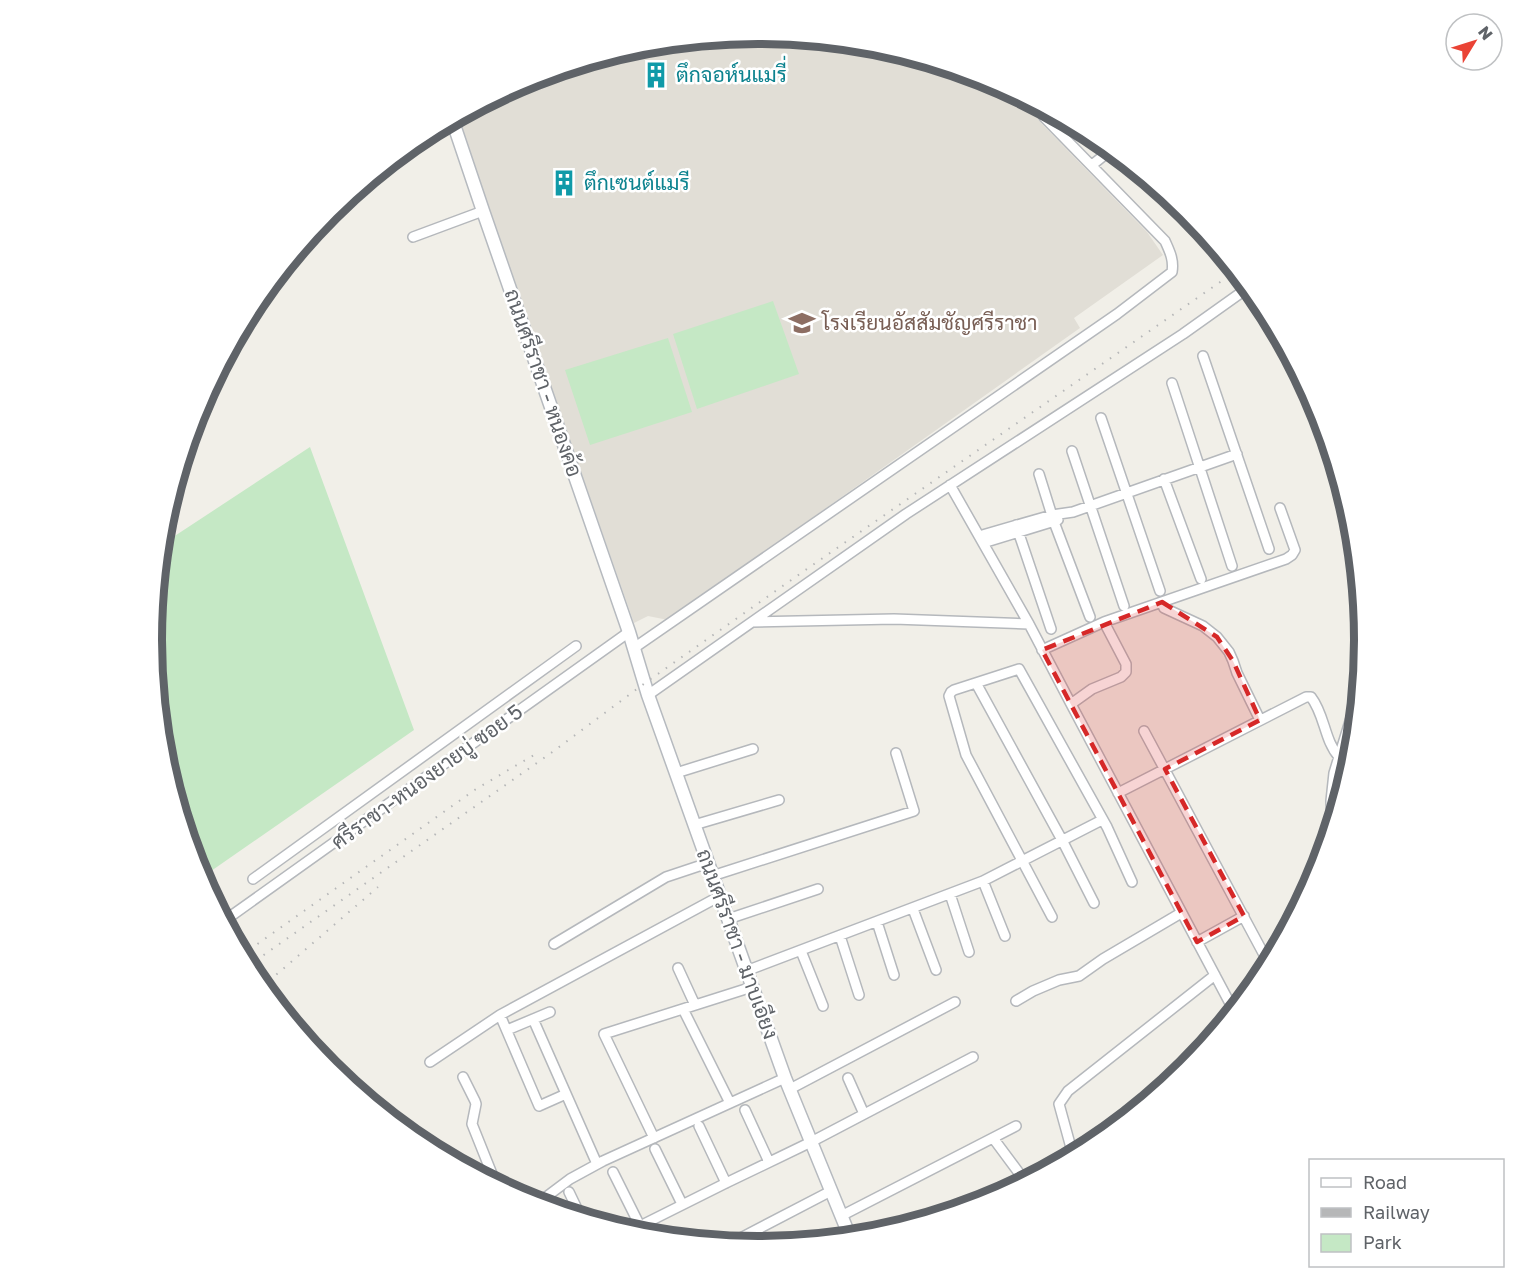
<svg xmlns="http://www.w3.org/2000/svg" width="1516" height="1279" font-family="'Golos Text',Sarabun,sans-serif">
	<rect width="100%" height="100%" fill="#f1efe8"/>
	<path fill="#e1ded6" d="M758 33 877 45 990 79 1022 96 1041 123 1147 232 1163 255 1074 318 1080 328 668 620 648 616 634 623 456 116 526 79 640 45Z"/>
	<path fill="#c5e8c5" d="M773 301 799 374 697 409 673 334Z
		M668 338 692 412 590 445 565 370Z
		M310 447 414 730 201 878 198 871 163 757 152 639 161 545Z"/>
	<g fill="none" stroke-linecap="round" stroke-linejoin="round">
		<g stroke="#b5b8bc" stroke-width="12">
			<path id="street" d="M1092 165 1112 149
				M413 237 483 211
				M1203 356 1269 549
				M1172 383 1232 566
				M1101 418 1160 591
				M1072 451 1124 606
				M1039 474 1054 522 1090 617
				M1164 479 1201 579
				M950 485 1029 624 1071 704 1234 1011
				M1016 525 1051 629
				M979 536 1052 515 1073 512 1237 454
				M983 543 1058 520
				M1162 602 1164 608 1203 626 1217 637 1229 652 1233 661 1237 673 1260 720
				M752 622 894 619 1029 624
				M634 648 1117 314 1172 272C1174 260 1170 252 1165 241L1044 117 1035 103
				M1042 650 1104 622 1286 559 1292 555 1295 550 1280 508
				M976 683 1062 840 1094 903
				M648 695 906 514 1183 334 1249 287
				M1071 704 1092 689 1121 677 1126 672V664L1104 622
				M1144 731 1269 964
				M676 773 753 749
				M1118 793 1306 697H1311C1325 715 1324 740 1339 757
				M694 825 779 800
				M1332 827 1331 801 1334 773 1359 692
				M712 876 914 811 896 753
				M253 879 576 646
				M983 881 1005 936
				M950 894 969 952
				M913 909 936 970
				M1052 917 966 755 949 696 951 692 954 690 1019 669 1107 827 1132 882
				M728 919 818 889
				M224 921 629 632
				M877 922 894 975
				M840 936 859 995
				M1197 942 1244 916
				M554 944 666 877 708 863
				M801 951 823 1006
				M678 968 695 1005
				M746 971 983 881 1102 820
				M1016 1001 1033 991 1059 980 1079 976 1103 959 1181 913
				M683 1009 730 1103
				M500 1015 539 1106 566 1094
				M533 1019 597 1164
				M507 1030 550 1012
				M430 1062 500 1015 720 896
				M463 1077 475 1101 476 1104 472 1124 496 1184
				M848 1078 864 1114
				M790 1089 955 1002
				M745 1110 769 1162
				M699 1126 726 1183
				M654 1138 604 1034 752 987
				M993 1138 1025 1181
				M655 1149 682 1204
				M1073 1155 1059 1104 1068 1091 1215 975
				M613 1172 640 1226
				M569 1192 581 1217
				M538 1203 570 1179 603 1161 785 1078
				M841 1216 1016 1126
				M923 1220 935 1214H942
				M630 1231 726 1183 811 1142 973 1057
				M731 1243 831 1191"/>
		</g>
		<g stroke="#b6babf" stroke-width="15">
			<path id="secondary" d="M452 119 483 211 629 632 648 695 785 1078 850 1237"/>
		</g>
		<use href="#street" stroke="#fff" stroke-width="9"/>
		<use href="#secondary" stroke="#fff" stroke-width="12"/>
		<path stroke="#b6b7b8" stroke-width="2" stroke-dasharray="1.5 8" stroke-linecap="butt" d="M242 955 476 789 534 755
			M248 966 551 753 645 683 804 571 1236 271
			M262 987 378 887"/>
	</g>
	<path fill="#d62828" fill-opacity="0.2" stroke="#d62828" stroke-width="4.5" stroke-dasharray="12 8" stroke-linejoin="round" d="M1162 602 1217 637 1233 661 1260 720 1165 769 1244 916 1197 942 1042 650Z"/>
	<defs>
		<g id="building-bare" transform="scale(2.07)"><path d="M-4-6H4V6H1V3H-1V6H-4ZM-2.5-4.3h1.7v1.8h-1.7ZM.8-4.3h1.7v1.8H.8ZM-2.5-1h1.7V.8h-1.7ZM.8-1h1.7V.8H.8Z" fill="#0f9aa8" stroke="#fff" stroke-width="2.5" paint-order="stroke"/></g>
		<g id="school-bare" transform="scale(2.07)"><path d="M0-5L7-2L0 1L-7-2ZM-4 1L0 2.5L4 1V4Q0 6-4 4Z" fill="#8d6e63" stroke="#fff" stroke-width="2.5" paint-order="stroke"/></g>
	</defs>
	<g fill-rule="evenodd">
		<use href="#building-bare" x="656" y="75"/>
		<use href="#building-bare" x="564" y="183"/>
		<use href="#school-bare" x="802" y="323"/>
	</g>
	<g text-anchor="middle" stroke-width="5" stroke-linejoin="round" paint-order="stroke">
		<g font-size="21" fill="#0d838f" stroke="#fff" text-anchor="start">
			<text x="676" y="82">ตึกจอห์นแมรี่</text>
			<text x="584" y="190">ตึกเซนต์แมรี</text>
		</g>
		<g font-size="21" fill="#785e54" stroke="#fff" text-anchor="start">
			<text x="822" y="330">โรงเรียนอัสสัมชัญศรีราชา</text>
		</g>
		<g font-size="21" fill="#5f6368" stroke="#fff">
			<text transform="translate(543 383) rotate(71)" y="7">ถนนศรีราชา - หนองค้อ</text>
			<text transform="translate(427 777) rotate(-36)" y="7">ศรีราชา-หนองยายบู่ ซอย 5</text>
			<text transform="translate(737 944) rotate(70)" y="7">ถนนศรีราชา - มาบเอียง</text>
		</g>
	</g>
	<path d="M0 0H1516V1279H0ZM162 640a596 596 0 1 1 1192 0a596 596 0 1 1-1192 0Z" fill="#fff" fill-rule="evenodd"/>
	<path fill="none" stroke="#5f6368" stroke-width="8" d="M162 640a596 596 0 1 1 1192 0a596 596 0 1 1-1192 0Z"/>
	<rect x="1309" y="1159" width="195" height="108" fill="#ffffff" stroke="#bfc1c3" stroke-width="1.5"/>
	<rect x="1321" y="1178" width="30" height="9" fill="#ffffff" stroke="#bfc1c3" stroke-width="1.5"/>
	<text x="1363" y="1189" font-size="18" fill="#5f6368">Road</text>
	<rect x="1321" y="1208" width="30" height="9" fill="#b6b7b8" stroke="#bfc1c3" stroke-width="1.5"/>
	<text x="1363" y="1219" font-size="18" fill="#5f6368">Railway</text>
	<rect x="1321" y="1234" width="30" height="18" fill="#c5e8c5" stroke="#bfc1c3" stroke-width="1.5"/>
	<text x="1363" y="1249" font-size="18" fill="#5f6368">Park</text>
	<g transform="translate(1474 42) rotate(52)"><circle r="28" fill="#ffffff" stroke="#bfc1c3" stroke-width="1.5"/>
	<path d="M0-4.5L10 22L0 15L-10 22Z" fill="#ea4335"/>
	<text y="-9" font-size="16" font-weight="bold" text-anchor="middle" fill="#5f6368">N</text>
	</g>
</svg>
